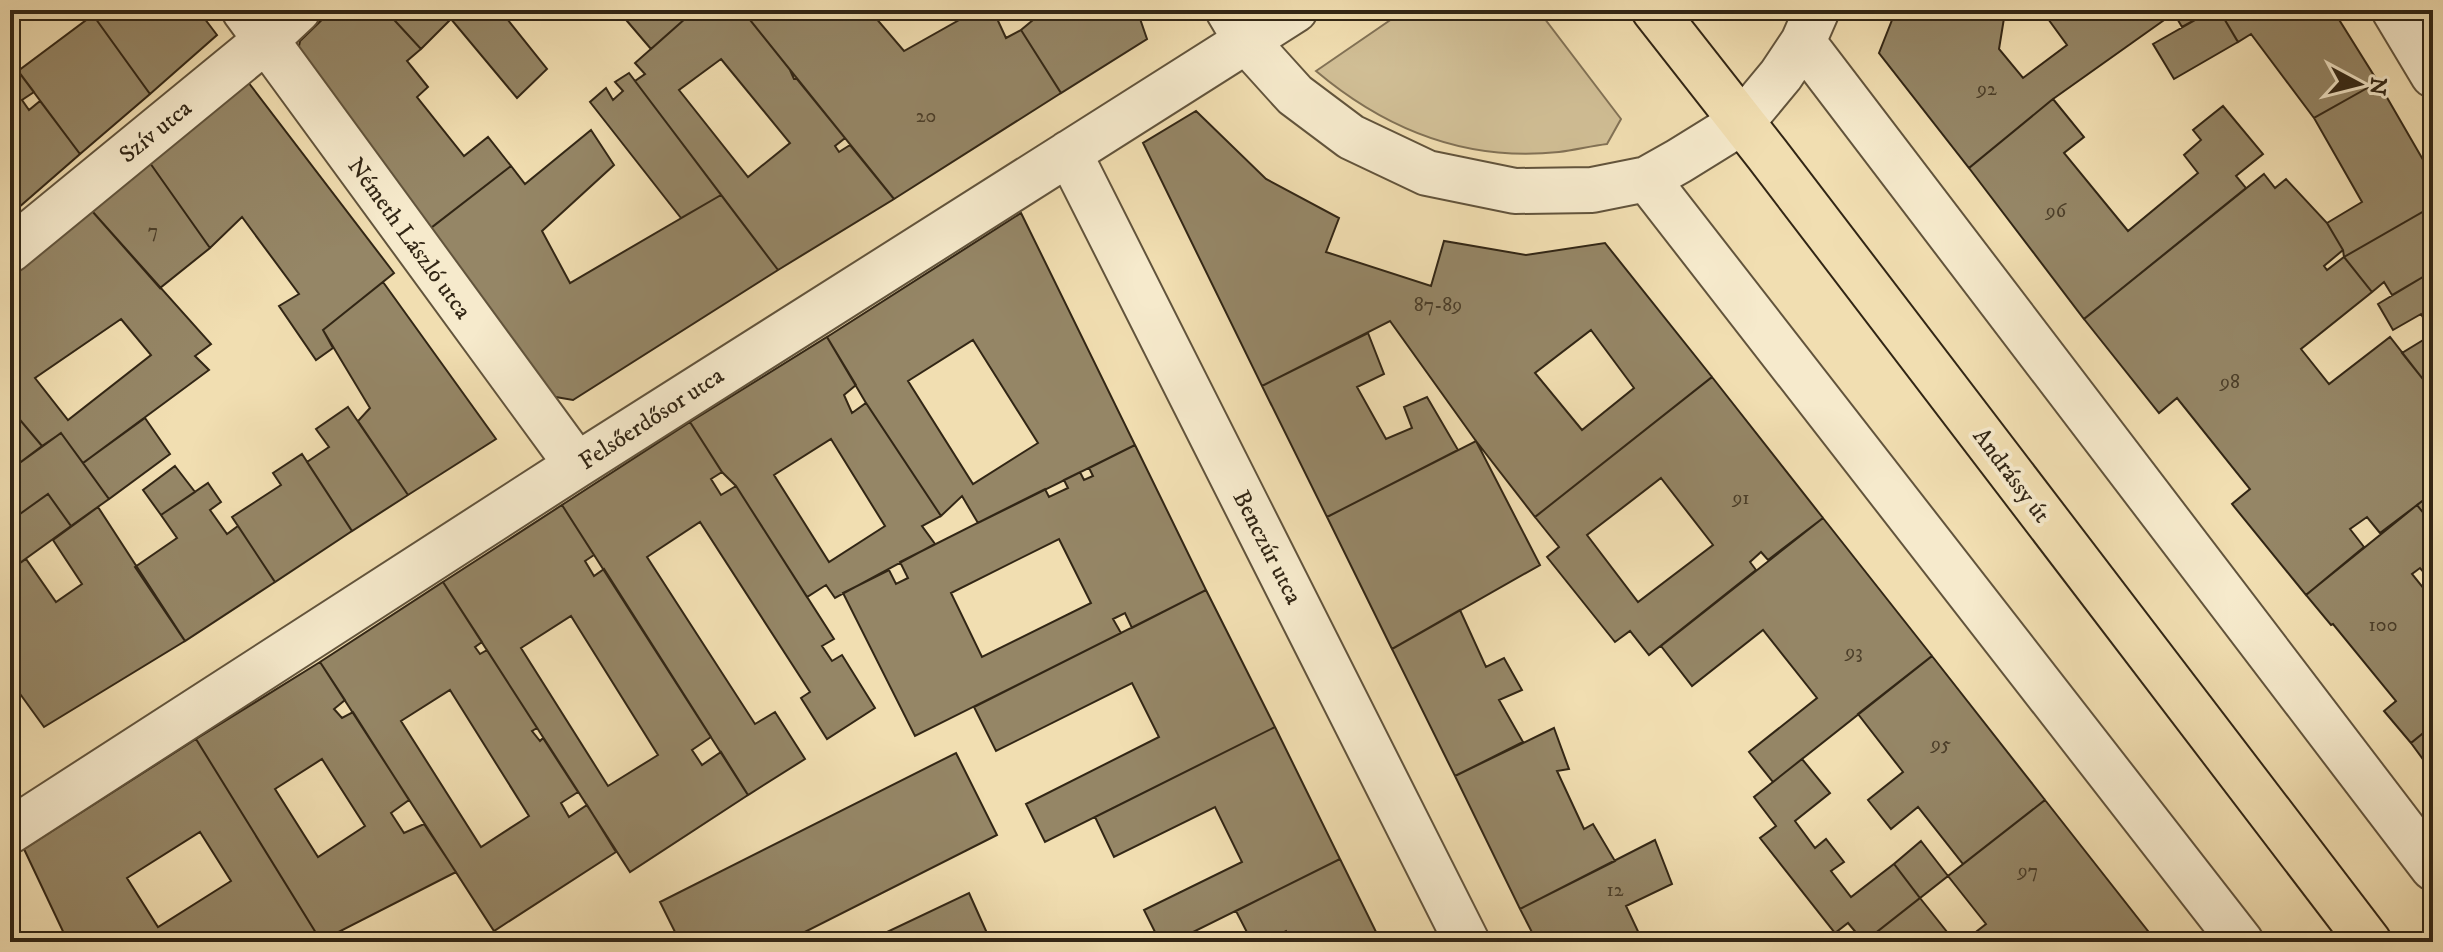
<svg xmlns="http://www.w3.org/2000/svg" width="2443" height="952" font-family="'IM FELL DW Pica',serif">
	<rect width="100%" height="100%" fill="#f1deb1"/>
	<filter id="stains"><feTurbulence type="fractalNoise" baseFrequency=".0025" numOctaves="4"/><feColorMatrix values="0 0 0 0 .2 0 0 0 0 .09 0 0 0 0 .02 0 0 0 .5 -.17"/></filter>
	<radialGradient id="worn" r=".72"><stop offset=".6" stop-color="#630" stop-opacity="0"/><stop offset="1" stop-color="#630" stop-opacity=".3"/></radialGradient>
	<path fill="#d1bf96" stroke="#827256" stroke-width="2" d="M1405 10H1538L1621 119 1607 144C1591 146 1575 150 1559 152 1466 162 1386 130 1316 71Z"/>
	<path fill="#958666" stroke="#322615" stroke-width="2" fill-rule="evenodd" d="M100 10H198L217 35 150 94 93 15Z
		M332 10H385L421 49 407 61 428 87 417 97 464 156 488 137 511 166 427 231 297 56 300 41Z
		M385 10H500L547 69 517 98 451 19 421 49Z
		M639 10H695L651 49 627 21Z
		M695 10H713L719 19 732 10H742L790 70 794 79H797L845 138 835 146 839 152 850 145 894 199 778 270 635 81 645 74 635 63ZM721 59 790 143 748 177 679 90Z
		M742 10H869L904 51 977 10H993L1006 38 1021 30 1061 93 894 199Z
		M1045 10H1137L1147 39 1061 93 1021 30Z
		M1896 10H2172L2174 13 2053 99 1969 168 1879 53ZM2005 12H2043L2067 45 2023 78 1999 49Z
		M2172 10H2213L2182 27Z
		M2213 10H2219L2238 42 2174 79 2153 44Z
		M2219 10H2333L2378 82 2314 118 2251 34 2238 42Z
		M93 15 150 94 80 154 18 71Z
		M10 60 34 92 22 100 29 110 40 101 80 154 10 215Z
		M629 73 721 195 681 218 590 102 606 88 613 100 623 91 615 82Z
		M248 82 394 273 323 330 333 348 316 360 279 306 299 294 242 217 210 248 150 163Z
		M2378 82 2433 177V206L2344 257 2343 250 2327 223 2362 202 2314 118Z
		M2053 99 2084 137 2064 153 2128 231 2198 173 2184 155 2201 140 2193 130 2223 106 2263 154 2236 176 2246 188 2084 319 1969 168Z
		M1196 111 1266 179 1339 218 1326 252 1431 286 1444 241 1526 255 1605 243 1712 377 1535 517 1476 441 1390 321 1262 386 1143 143ZM1591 330 1634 388 1582 430 1535 373Z
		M591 130 614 165 542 231 570 283 721 195 778 270 573 400 550 396 427 231 511 166 525 184Z
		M150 163 210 248 160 288 92 211Z
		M2264 174 2275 188 2286 179 2327 223 2343 250 2324 266 2327 270 2344 257 2372 292 2301 349 2329 384 2390 337 2433 392V493L2380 533 2367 517 2350 529 2364 547 2306 595 2232 504 2250 489 2177 398 2159 413 2084 319Z
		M2433 206V271L2392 295 2384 282 2372 292 2344 257Z
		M92 211 211 344 195 356 209 370 83 463 61 433 42 446 10 408V279ZM121 319 151 355 68 420 35 378Z
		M1021 213 1135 445 978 523 962 496 941 516 866 403 827 337ZM973 340 1038 443 973 484 908 381Z
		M2433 271V372L2422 378 2402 353 2433 334 2421 314 2393 330 2378 304Z
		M383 282 496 439 408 495 358 421 370 408 323 330Z
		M1368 333 1384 374 1357 387 1386 439 1412 428 1404 407 1427 397 1458 450 1327 517 1262 386Z
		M827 337 856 385 844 395 852 413 866 403 941 516 922 526 935 544 835 598 826 585 807 597 736 486 722 472 690 422ZM831 439 885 526 829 562 774 475Z
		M1712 377 1823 518 1768 560 1761 552 1750 562 1756 570 1649 655 1630 631 1615 642 1547 557 1559 547 1535 517ZM1661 478 1713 545 1638 602 1587 535Z
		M348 407 408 495 352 531 307 462 329 447 316 429Z
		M10 408 42 446 10 470Z
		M145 418 170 454 109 499 83 463Z
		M690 422 722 472 711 479 721 495 736 486 834 639 822 646 832 661 842 655 875 708 827 739 801 698 810 692 700 522 647 557 755 724 775 712 805 759 748 795 562 505Z
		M61 433 109 499 71 526 48 494 17 516 10 506V470Z
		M1476 441 1540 565 1392 649 1327 517Z
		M1135 445 1206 590 1132 628 1125 613 1113 619 1121 633 915 736 843 593 889 570 896 584 908 578 900 562 1045 489 1049 497 1068 488 1064 480 1080 472 1084 480 1093 476 1089 468ZM1059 539 1091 603 982 657 951 593Z
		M302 454 352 531 275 582 232 517 281 485 273 473Z
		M175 466 195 492 161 515 143 490Z
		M208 483 221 502 210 510 227 534 238 526 275 582 185 641 135 567 177 538 161 515Z
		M2433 493V525L2417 505Z
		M48 494 71 526 10 570V506L17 516Z
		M562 505 594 555 585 561 594 576 604 569 711 737 692 750 702 765 721 752 748 795 630 872 443 582ZM571 616 658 755 608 786 521 648Z
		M2417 505 2433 525V569L2426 575 2420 568 2412 574 2433 600V725L2411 743 2384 711 2396 701 2333 624 2331 625 2306 595Z
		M98 507 185 641 44 727 10 680V570L26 559 56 602 82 584 53 540Z
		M1823 518 1932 656 1773 782 1749 752 1817 698 1763 630 1692 686 1661 646Z
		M443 582 482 642 475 647 480 654 487 650 537 728 532 731 540 741 543 738 578 792 561 803 569 817 587 805 616 852 494 931 320 662ZM450 690 529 816 481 847 401 721Z
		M1206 590 1275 727 1045 842 1026 804 1159 737 1132 683 996 751 974 707Z
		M1460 610 1486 667 1504 658 1522 690 1499 700 1523 742 1455 776 1392 649Z
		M1932 656 2045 800 1963 864 1918 807 1891 829 1868 800 1903 772 1858 714Z
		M320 662 345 700 334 709 342 718 353 712 409 800 391 813 404 833 424 824 456 872 321 941 196 739ZM322 759 365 826 318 857 275 789Z
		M2433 725V773L2411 743Z
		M1275 727 1340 859 1173 942H1160L1144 910 1242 862 1215 807 1114 857 1095 817Z
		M1554 728 1569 769 1557 771 1584 829 1593 824 1615 861 1520 909 1455 776Z
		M196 739 321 941 68 942 24 849ZM200 832 231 881 158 927 127 878Z
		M956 753 997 835 785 942H680L660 902Z
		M1802 759 1830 793 1795 821 1815 848 1826 839 1844 862 1831 871 1851 897 1894 864 1920 898 1864 942 1848 923 1835 933 1760 838 1776 826 1754 797Z
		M2045 800 2155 940 2152 942H1963L1986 924 1948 876Z
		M1655 840 1672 884 1626 906 1643 942H1537L1520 909Z
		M1921 841 1948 876 1920 898 1894 864Z
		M1340 859 1381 942H1291L1286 931 1264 942H1252L1236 911Z
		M969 893 991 942H892L887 932Z
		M1920 898 1955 942H1864Z"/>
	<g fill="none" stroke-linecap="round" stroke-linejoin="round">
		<g stroke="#62543c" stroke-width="48">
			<path id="minor" d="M244 10 577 465
				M1228 10 1247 42 1295 95 1351 137 1427 173 1515 191 1592 190 1647 179 1679 161 1742 122 1781 75 1803 42 1817 10
				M2394 10 2433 75
				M1803 42 2433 868
				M1069 153 1467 942
				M1647 179 2241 942
				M10 250 266 40 298 10
				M10 831 577 465 1295 10"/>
		</g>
		<g stroke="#322615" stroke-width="48">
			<path id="major" d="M1654 10 1767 154 2369 942"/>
		</g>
		<use href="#minor" stroke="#f6eacc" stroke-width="44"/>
		<use href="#major" stroke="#f1deb1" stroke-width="44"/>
	</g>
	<g text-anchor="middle" stroke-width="8" stroke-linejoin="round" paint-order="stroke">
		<g font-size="20" fill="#4b3e29">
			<text x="1987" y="95">92</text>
			<text x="926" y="122">20</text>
			<text x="2056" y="217">96</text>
			<text x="153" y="237">7</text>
			<text x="1438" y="311">87-89</text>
			<text x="2230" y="388">98</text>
			<text x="1741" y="504">91</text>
			<text x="2383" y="631">100</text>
			<text x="1854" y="658">93</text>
			<text x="1941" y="750">95</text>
			<text x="2028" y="877">97</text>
			<text x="1615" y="896">12</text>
		</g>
		<g font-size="24" fill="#322615" stroke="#f6eacc">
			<text transform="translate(155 131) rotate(-39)" y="8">Szív utca</text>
			<text transform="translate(410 238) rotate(54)" y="8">Németh László utca</text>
			<text transform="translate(651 418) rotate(-33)" y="8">Felsőerdősor utca</text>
			<text transform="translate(2012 475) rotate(53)" y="8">Andrássy út</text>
			<text transform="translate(1268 547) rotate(63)" y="8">Benczúr utca</text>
		</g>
	</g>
	<rect width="2443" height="952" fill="none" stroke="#f1deb1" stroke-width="40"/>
	<rect x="12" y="12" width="2419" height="928" fill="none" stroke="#322615" stroke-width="4"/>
	<rect x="20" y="20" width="2403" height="912" fill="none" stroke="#322615" stroke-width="2"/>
	<g transform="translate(2359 84) rotate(97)" stroke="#f6eacc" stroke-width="6" paint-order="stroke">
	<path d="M0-6L14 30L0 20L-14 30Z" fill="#322615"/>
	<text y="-12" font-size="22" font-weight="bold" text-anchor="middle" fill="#322615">N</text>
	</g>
	<rect width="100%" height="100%" filter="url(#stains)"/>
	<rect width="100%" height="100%" fill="url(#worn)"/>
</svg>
